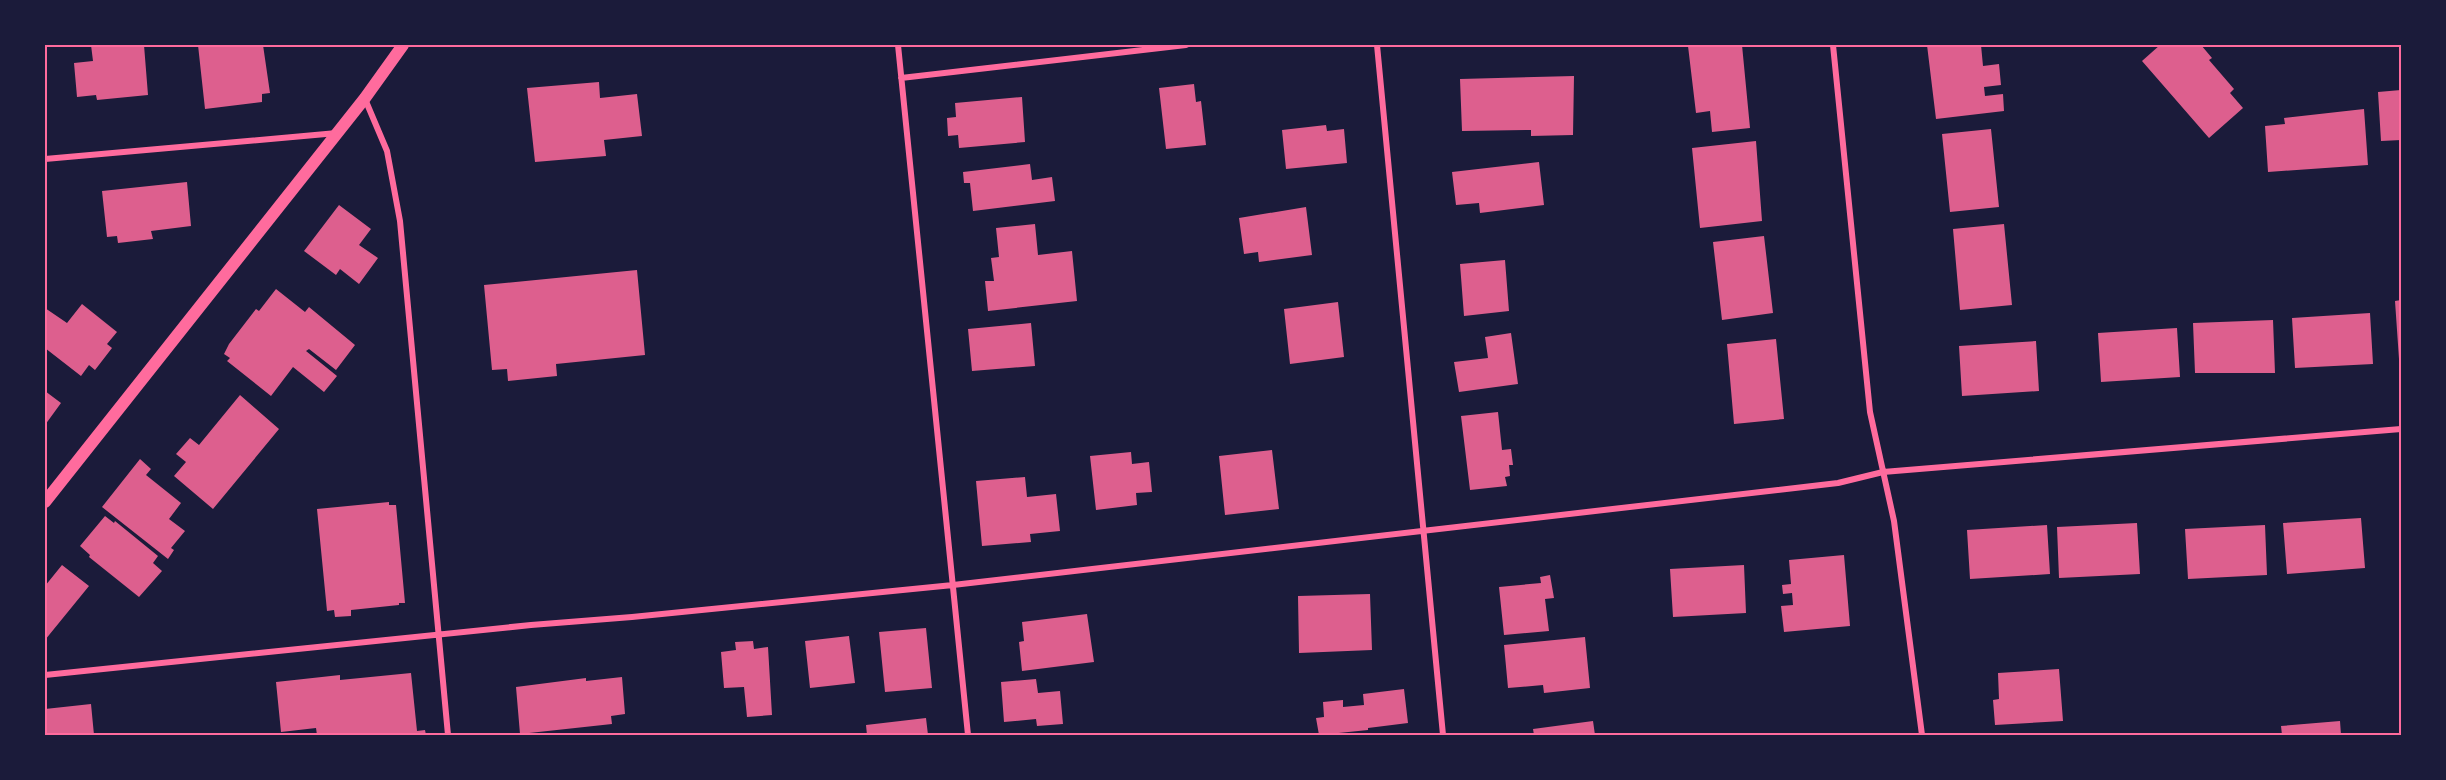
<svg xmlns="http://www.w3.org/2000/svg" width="2446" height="780" font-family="'Playfair Display',serif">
	<rect width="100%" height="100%" fill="#1b1b3a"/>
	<path fill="#dd5f8e" d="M91 45H144L148 95 97 100 96 95 77 97 74 63 93 61Z
		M198 45H263L270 93 262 94V102L205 109Z
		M1694 45H1742L1750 128 1712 132 1710 111 1696 113 1688 46Z
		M1927 45H1981L1983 66 1999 64 2001 85 1984 87 1985 96 2003 94 2004 111 1936 119Z
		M2160 45H2201L2212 58 2209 60 2234 89 2230 93 2243 108 2209 138 2142 61Z
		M1574 76 1573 135 1531 136V130L1462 131 1460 79Z
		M599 82 600 98 637 94 642 136 604 140 606 156 535 162 527 88Z
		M1194 84 1196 102 1201 101 1206 145 1166 149 1159 88Z
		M2401 90V140L2381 141 2378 92Z
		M1022 97 1025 142 959 148 958 135 948 136 947 118 956 117 955 103Z
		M2364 109 2368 165 2268 172 2265 126 2285 124 2284 118Z
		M1326 125 1327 131 1344 129 1347 163 1286 169 1282 130Z
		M1991 129 1999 207 1950 212 1942 134Z
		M1756 141 1762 221 1700 228 1692 148Z
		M1539 162 1544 205 1480 213 1479 203 1456 205 1452 172Z
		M1030 164 1032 180 1052 177 1055 201 973 211 970 183H964L963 172Z
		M187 182 191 226 151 231 153 239 118 243 117 236 107 237 102 191Z
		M339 205 371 229 359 245 378 258 359 284 340 269 336 275 304 251Z
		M1306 207 1312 255 1259 262 1258 252 1244 254 1239 218Z
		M1035 224 1038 255 1072 251 1077 301 988 311 985 281H994L991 258 999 257 996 228Z
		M2004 224 2012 305 1960 310 1953 229Z
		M1764 236 1773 313 1722 320 1713 242Z
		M1505 260 1509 311 1464 316 1460 264Z
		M637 270 645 355 556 364 557 376 508 381 507 369 492 370 484 285Z
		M276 289 305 312 309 307 355 345 336 370 309 349 306 351 337 376 324 392 293 367 271 396 227 361 230 358 224 354 229 344 256 309 259 311Z
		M2401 300V359H2399L2395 301Z
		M1338 302 1344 357 1290 364 1284 309Z
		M82 304 117 332 107 344 112 348 95 370 89 365 81 376 45 348V308L67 323Z
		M2370 313 2373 364 2295 368 2292 318Z
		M2273 320 2275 373H2195L2193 323Z
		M1031 323 1035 366 972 371 968 329Z
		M2177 328 2180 377 2101 382 2098 333Z
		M1511 333 1518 384 1459 392 1454 362 1488 358 1485 337Z
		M1776 339 1784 419 1734 424 1727 344Z
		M2036 341 2039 391 1962 396 1959 346Z
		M45 391 61 403 45 425Z
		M240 395 279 429 213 509 174 476 186 462 176 454 190 438 199 445Z
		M1498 412 1502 450 1511 449 1513 465H1509L1510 476 1505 477 1507 486 1470 490 1461 416Z
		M1272 450 1279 509 1225 515 1219 456Z
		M1131 452 1132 464 1149 462 1152 492 1136 493 1137 505 1096 510 1090 456Z
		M140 459 151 469 146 475 181 503 169 519 185 531 171 548 174 550 168 559 102 507Z
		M1025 477 1027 497 1056 494 1060 531 1030 534 1031 542 982 546 976 481Z
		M389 502V505H396L405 603H399V605L351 610V616L335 617 334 610 327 611 317 509Z
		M105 516 114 523 115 521 158 556 153 563 162 571 139 597 89 557 90 555 80 546Z
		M2361 518 2365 568 2287 574 2283 523Z
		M2137 523 2140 574 2059 578 2057 527Z
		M2047 525 2050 574 1970 579 1967 530Z
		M2265 525 2267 575 2188 579 2185 529Z
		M1844 555 1850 626 1784 632 1781 606 1793 605 1792 593 1783 594 1782 585 1791 584 1789 560Z
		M62 565 89 586 45 640V586Z
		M1744 565 1746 613 1673 617 1670 569Z
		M1550 575 1554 598 1545 599 1549 631 1504 635 1499 587 1541 583 1540 577Z
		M1370 594 1372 650 1299 653 1298 596Z
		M1087 614 1094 662 1022 671 1019 642 1024 641 1022 622Z
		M926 628 932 688 885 692 879 632Z
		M849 636 855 683 810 688 805 641Z
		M1585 637 1590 688 1544 693 1543 685 1508 688 1504 645Z
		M753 641 754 649 768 647 772 715 747 717 744 687 724 688 721 652 736 650 735 642Z
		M2059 669 2063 721 1995 725 1993 700 1999 699 1998 673Z
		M411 673 417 731 425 730 426 735H317L316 728 281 732 276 682 340 675V680Z
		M622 677 625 714 611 716 612 724 520 734 516 687 586 678V681Z
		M1036 679 1038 693 1060 691 1063 724 1037 726 1036 719 1004 722 1001 682Z
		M1404 689 1408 723 1368 728V730L1319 735 1316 718 1324 717 1323 702 1343 700V707L1364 705 1363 694Z
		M91 704 94 735H45V709Z
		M926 718 928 735H867L866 725Z
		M1593 721 1595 735H1534L1533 729Z
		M2340 721 2341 735H2282L2281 726Z"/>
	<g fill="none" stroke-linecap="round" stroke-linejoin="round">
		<path stroke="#ff6b9d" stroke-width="6" d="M898 45 968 735
			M1377 45 1443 735
			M1833 45 1870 412 1894 521 1922 735
			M901 78 1186 45
			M365 99 387 151 400 221 448 735
			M45 159 337 133
			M45 675 531 625 632 617 953 585 1838 483 1883 472 2401 429"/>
		<path stroke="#ff6b9d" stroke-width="12" d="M45 502 365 98 403 45"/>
	</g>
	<rect width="2446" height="780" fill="none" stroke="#1b1b3a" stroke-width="93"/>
	<rect x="46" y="46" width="2354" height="688" fill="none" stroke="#ff6b9d" stroke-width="2"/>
</svg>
